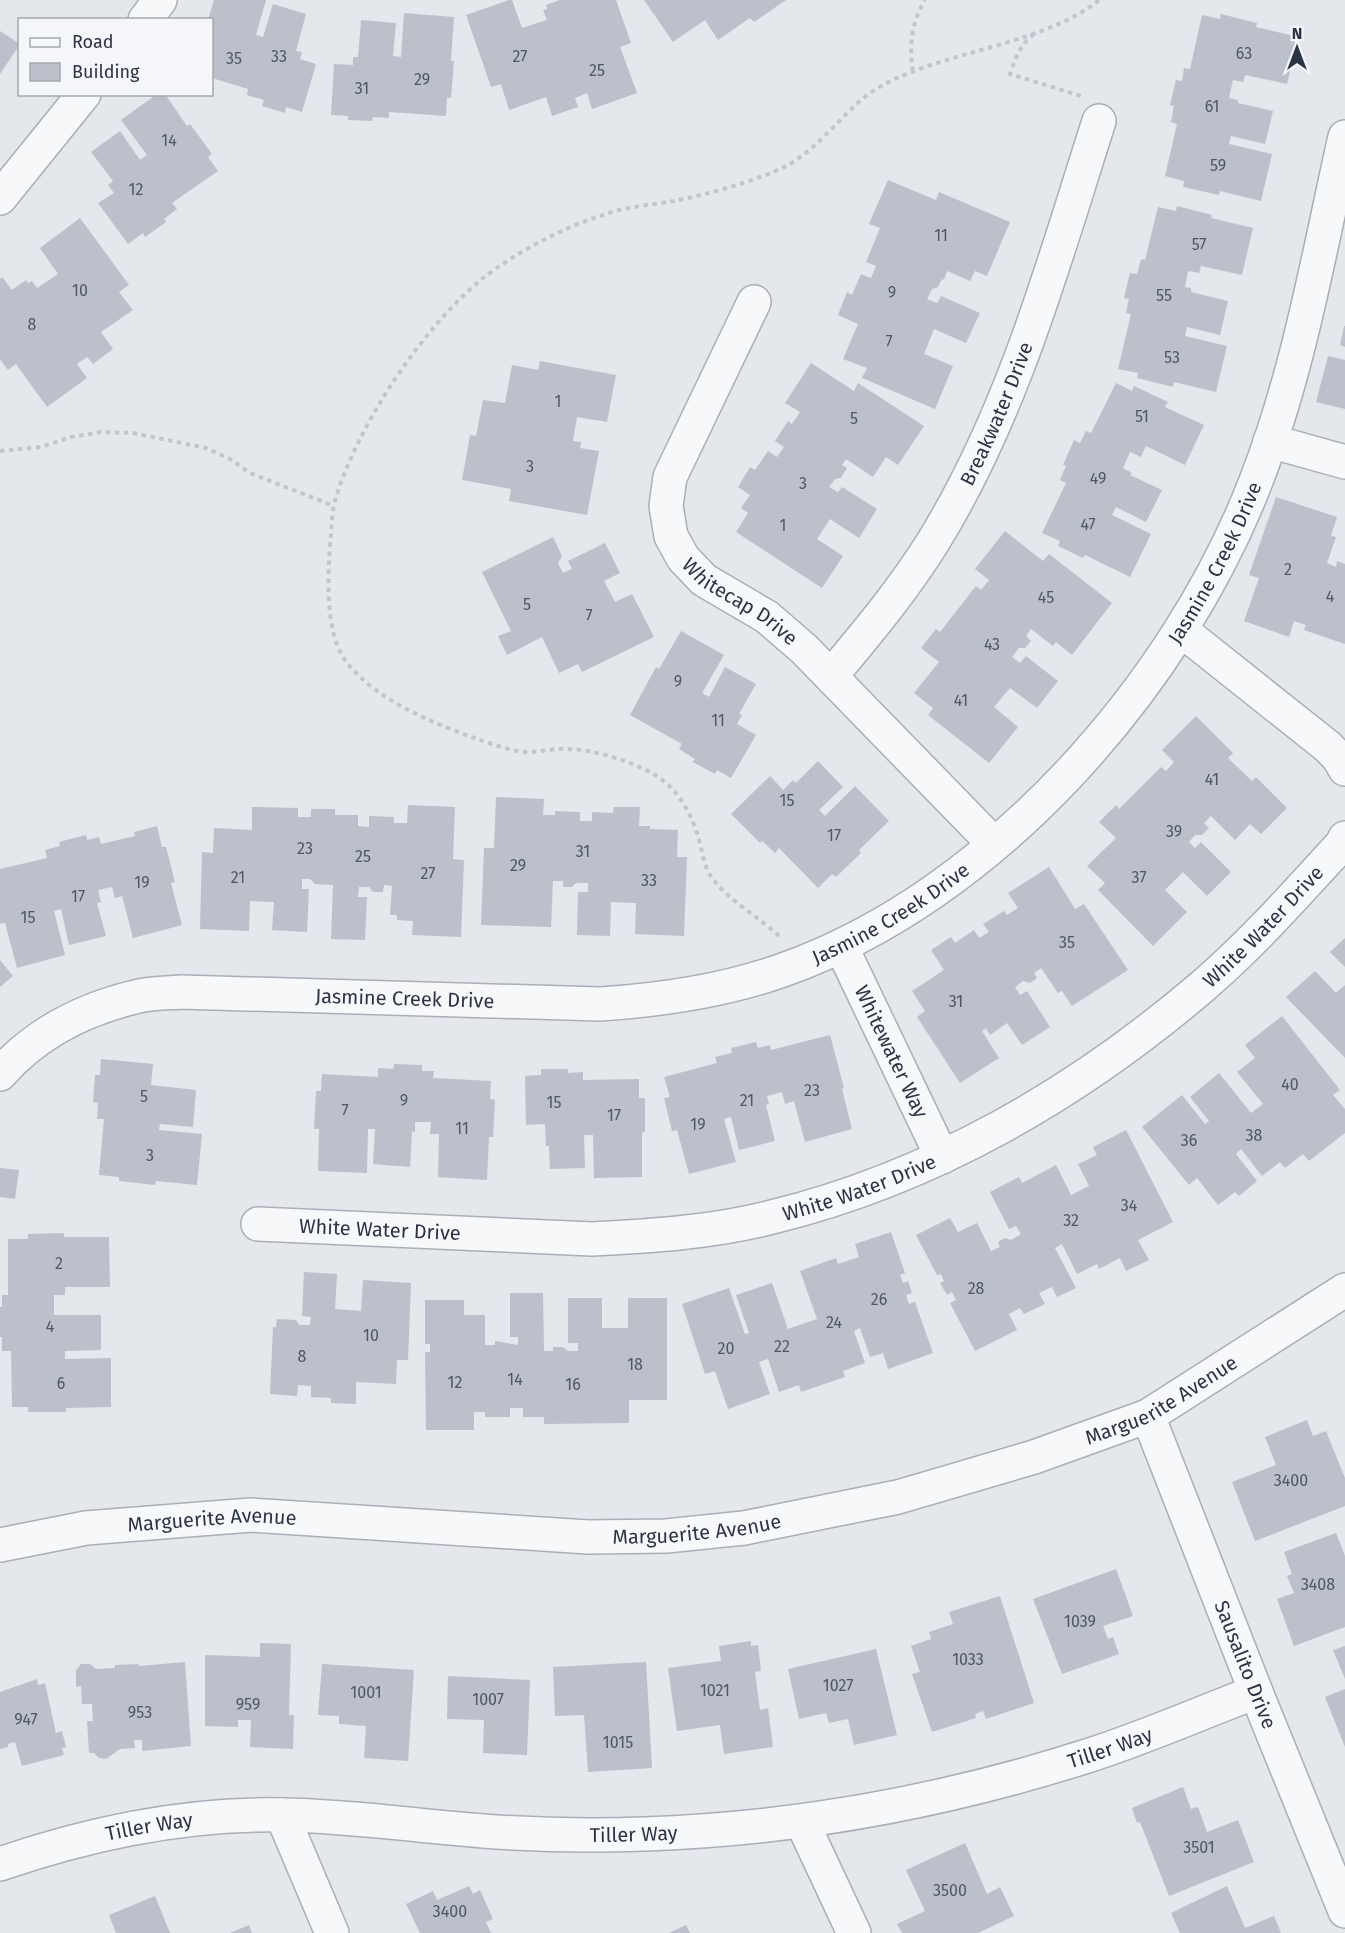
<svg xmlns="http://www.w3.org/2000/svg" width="1345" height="1933" font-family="'Fira Sans',sans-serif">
	<rect width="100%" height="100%" fill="#e4e7ec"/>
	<path fill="#bbc0ca" d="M214 0H266L256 35 263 37 273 4 306 14 296 51 302 52 300 59 316 64 302 112 286 107 285 113 262 106 264 100 247 95 248 89 212 78V20H208Z
		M509 0H512L522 28 547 20 543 10 547 9 546 5 560 0H616L631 43 620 47 637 93 592 109 587 93 575 98 578 107 552 116 546 97 509 110 501 84 491 87 466 15Z
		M644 0H786L754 22 750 18 718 40 705 20 673 42Z
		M404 13 454 17 451 61H454L451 98 447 97 446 116 389 112V118L373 117 372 121 348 120V116L331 115 334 64 353 65V57H358L361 20 396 23 393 56 401 57Z
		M1221 14 1257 23 1256 27 1298 37 1287 84 1245 75 1243 82 1233 80 1229 98 1238 100V103L1273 111 1265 144 1231 136 1229 144 1272 154 1261 201 1220 191 1219 195 1183 187 1184 181 1165 176 1177 124 1171 122 1174 106 1170 105 1176 80 1182 81 1184 68 1190 69 1202 15 1220 19Z
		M0 31 20 44 0 74Z
		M157 94H165L187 126 190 124 212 154 208 157 218 171 172 203 177 209 164 219 166 222 145 237 143 233 128 244 98 203 114 193 108 185 113 181 91 152 120 131 140 160 147 155 121 120Z
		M888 180 936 200 939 192 1010 222 987 276 975 271 970 281 947 271 944 280 942 279 938 287 932 289 927 299 937 303 941 296 980 313 966 343 934 329 924 354 953 366 935 409 862 378 867 368 843 359 858 324 838 315 847 292 852 295 861 274 871 278 876 266 866 262 880 228 869 224Z
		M1177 206 1212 215 1211 218 1253 228 1242 275 1201 266 1199 273 1188 271 1185 287 1191 288V292L1228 301 1220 335 1187 327 1185 336 1227 346 1216 392 1174 382 1173 387 1137 378 1138 373 1118 369 1131 314 1126 313 1129 299 1124 298 1130 273 1137 274 1141 259 1145 260 1158 207 1176 211Z
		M80 218 129 285 119 292 133 310 101 332 113 349 93 364 87 357 77 364 87 378 47 407 16 364 8 370 0 359V279L2 277 12 290 26 280 28 283 32 281 37 288 58 274 40 248Z
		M1344 326H1345V347L1340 345Z
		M1328 356 1345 360V409L1316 402Z
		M540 361 616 375 607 422 577 417 573 441 581 442 580 448 599 451 587 515 509 501 511 489 462 480 470 435 476 436 483 400 505 403 512 365 538 370Z
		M811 363 854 391 858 383 924 426 898 465 886 457 873 477 846 459 842 465 847 468 841 478 835 479 829 487 838 492 842 487 877 509 859 538 830 519 817 539 843 556 822 588 736 532 748 513 741 508 750 495 738 487 750 467 755 470 768 451 777 457 784 447 775 441 788 421 792 424 800 412 785 403Z
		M1116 383 1132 391 1134 386 1168 402 1165 407 1204 425 1185 465 1146 446 1141 457 1130 452 1123 468 1132 473 1130 475 1162 490 1146 522 1116 507 1112 515 1151 534 1130 577 1085 555 1083 558 1058 546 1060 541 1042 533 1066 483 1060 480 1066 466 1063 465 1074 440 1080 443 1086 431 1091 433Z
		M1276 497 1337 517 1331 536 1336 537 1327 563 1336 567 1337 561 1345 564V644L1304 630 1306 625 1294 621 1289 637 1244 621 1259 578 1249 575Z
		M1005 531 1043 561 1049 554 1112 603 1072 655 1056 642 1053 646 1031 629 1026 636 1031 641 1025 648H1019L1012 657 1020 663 1026 656 1058 681 1037 708 1010 688 994 707 1018 727 989 763 928 715 933 708 914 693 939 662 921 648 936 629 940 632 976 586 981 590 989 580 975 569Z
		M553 537 562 556 558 563 563 573 572 569 568 561 605 543 620 573 604 581 615 602 632 594 654 637 582 672 578 664 559 673 542 637 507 655 498 636 511 631 482 572Z
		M681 631 724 655 702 693 709 697 725 667 756 684 739 714 742 715 737 724 756 735 731 778 717 770 715 774 693 762 695 759 679 749 682 744 630 715 656 667 659 669Z
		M1196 716 1233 753 1228 758 1252 781 1256 777 1287 808 1261 834 1250 824 1235 840 1211 816 1204 823 1209 828 1202 835H1195L1189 842 1195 848 1201 842 1231 872 1207 896 1183 872 1165 890 1187 912 1153 946 1098 890 1105 883 1087 866 1116 838 1099 822 1116 805 1119 809 1161 767 1166 771 1174 762 1162 750Z
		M818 761 843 787 819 810 825 816 855 786 889 821 859 850 861 853 836 877 832 874 818 888 779 848 775 853 762 841 760 843 731 814 770 776 783 790 793 780 796 783Z
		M496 797 544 799 543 815H555V811L580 812V821H592V812L613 813 614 807H640L639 826H650V829L678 830 677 857H687L684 936 635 934 636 903 611 902 610 936 577 935 578 892H588V883H576L572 887H563V881H553L551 927 481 925 484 848H494Z
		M408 805 455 807 453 859 464 860 461 937 412 935 413 921 397 920V915H390L392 886 384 885 383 892H373L369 887H359L358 897H367L365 940 331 939 333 885 315 884 310 879H302V889H309L307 932 272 930 274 902 250 901 249 931 200 929 202 852 213 853 214 828 252 830V807L298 808V817H311V809H335V815H358V826L369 827V816L394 817V823H407Z
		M157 826 162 847H166L175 882 171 883 182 925 133 938 122 896 115 898 112 887 98 890 101 902 97 903 106 936 69 945 61 909 54 911 65 955 17 968 5 923 0 924V869L47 858 45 850 60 846 59 842 86 835 87 840 99 837 101 844 135 836 134 832Z
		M1049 867 1075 909 1084 904 1128 970 1072 1006 1062 991 1058 993 1041 968 1034 973 1037 978 1030 983 1023 981 1015 987 1020 995 1027 991 1050 1027 1022 1045 1007 1023 990 1035 986 1028 982 1031 999 1058 960 1083 917 1017 925 1011 912 991 944 970 931 950 951 937 955 943 974 930 979 938 989 932 983 924 1004 911 1007 915 1018 908 1008 893Z
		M1345 938V967L1330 952Z
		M0 960 13 976 0 987Z
		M1315 971 1336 993 1345 985V1058L1286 997Z
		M1282 1016 1340 1090 1333 1095 1345 1109V1133L1309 1161 1303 1154 1285 1168 1280 1162 1262 1176 1241 1149 1236 1154 1257 1181 1239 1196 1235 1192 1218 1205 1197 1178 1189 1185 1142 1127 1182 1095 1205 1124 1209 1121 1190 1097 1219 1073 1251 1113 1263 1104 1237 1072 1255 1058 1245 1045Z
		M830 1035 844 1088 842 1089 852 1129 805 1142 794 1101 785 1104 782 1092 767 1096 769 1104 766 1105 775 1141 739 1150 731 1117 724 1119 736 1162 689 1174 677 1130 672 1131 664 1098 670 1097 664 1077 717 1063 715 1057 732 1053 731 1048 756 1042 758 1048 770 1045 771 1050Z
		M101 1059 153 1064 151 1085 196 1090 193 1127 160 1124 159 1130 202 1134 197 1185 156 1181 155 1185 119 1181V1177L99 1175 104 1119H97L98 1103 93 1102 95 1075H100Z
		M394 1064 422 1065V1071H434L433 1078 491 1081 490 1099 495 1100 493 1137H489L487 1180 438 1177 439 1134H430L431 1122H415V1132L412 1131 410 1167 373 1164 375 1129H368L367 1173 318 1171 319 1129H314L316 1091H321L322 1074 378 1077V1068L393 1069Z
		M541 1069H568V1073L583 1072V1080L639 1079V1098H645V1132H642V1177L594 1178 593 1135H584L585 1168 550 1169 549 1146H546L545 1124 526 1125 525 1076 541 1075Z
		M1126 1130 1173 1222 1138 1240 1149 1260 1126 1271 1120 1258 1099 1269 1097 1264 1077 1274 1062 1244 1055 1248 1076 1288 1057 1297 1052 1287 1039 1293 1045 1304 1024 1314 1020 1308 1009 1314 1017 1330 975 1351 950 1303 956 1300 952 1292 947 1295 940 1283 944 1281 941 1274 937 1275 916 1235 950 1218 958 1232 977 1223 991 1251 1000 1247 998 1242 1005 1238 1011 1240 1021 1234 1016 1226 1009 1229 990 1192 1019 1177 1022 1183 1056 1165 1071 1195 1089 1186 1078 1164 1097 1155 1093 1147Z
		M0 1168 19 1170 15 1199 0 1197Z
		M891 1232 905 1273 900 1275 903 1283 908 1281 912 1293 906 1295 909 1304 915 1302 933 1353 888 1369 883 1353 870 1357 860 1328 854 1331 865 1363 843 1371 845 1377 801 1392 799 1385 779 1392 768 1359 759 1362 770 1394 728 1409 715 1371 705 1374 682 1304 729 1288 745 1334 749 1333 736 1295 772 1283 788 1329 817 1319 800 1271 836 1258 838 1264 859 1257 855 1244Z
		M64 1233V1237H109L110 1287H65V1295H54V1315H101V1350L65 1351V1359L111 1358V1407L66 1408V1412H28V1407H12L11 1351H2V1337H0V1307H2V1295H8V1239H28V1234Z
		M304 1272 337 1274 335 1309 361 1311 363 1280 411 1283 408 1360H397L396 1384 356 1382V1404L331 1403V1398L311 1397V1386L298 1385 297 1396 270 1394 273 1327H276L277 1319 296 1320 299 1325H310L311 1317 302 1316Z
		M510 1293H543L544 1351H553V1347H563L568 1351H578V1343H568V1298H602V1328H628V1298H667V1400H629V1423L544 1424V1417H523V1408H510V1417H485V1412H474V1430H426L425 1352H430V1344H425V1300H464V1315H485V1345H495V1341L518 1345V1337H510Z
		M1307 1420 1313 1436 1326 1431 1345 1478V1506L1255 1541 1232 1482 1276 1465 1265 1437Z
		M1336 1533 1345 1556V1627L1294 1646 1277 1599 1294 1593 1287 1576 1292 1574 1284 1552Z
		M1116 1569 1133 1616 1103 1626 1108 1639 1113 1637 1119 1654 1062 1674 1033 1599Z
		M1000 1596 1034 1703 986 1719 983 1711 975 1714 976 1718 932 1732 912 1674 920 1672 911 1646 931 1639 929 1632 953 1624 949 1612Z
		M751 1641V1646L758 1645 761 1671 755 1672 760 1710 768 1708 773 1747 724 1754 720 1725 677 1731 668 1668 721 1661 719 1646Z
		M260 1643 291 1644 289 1715H294L293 1749 250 1747 251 1720H238V1727L205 1726V1655L260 1657Z
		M1345 1646V1679L1333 1650Z
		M876 1649 897 1735 854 1745 848 1719 829 1723 826 1713 799 1719 788 1669Z
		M185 1662 191 1746 142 1751V1740H134L135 1748 120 1749 106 1759 99 1758 94 1753H89L87 1721H93L92 1704H82L81 1686 76 1687V1670L81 1664H90L96 1669 115 1668V1665L138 1664 139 1666Z
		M646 1662 652 1768 588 1772 584 1715 555 1716 553 1667Z
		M322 1664 414 1670 408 1761 364 1758 366 1726 339 1724V1716L318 1715Z
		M448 1676 530 1680 527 1755 483 1753 484 1720 447 1719Z
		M37 1679 38 1685 45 1683 56 1733 62 1731 66 1747 62 1748 64 1755 22 1766 15 1742 8 1744V1747L0 1749V1692Z
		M1345 1689V1747L1325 1697Z
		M1183 1787 1191 1809 1198 1807 1207 1832 1238 1820 1254 1862 1169 1896 1140 1822 1137 1823 1132 1808Z
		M965 1843 987 1894 1000 1887 1014 1916 978 1933H902L897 1924 925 1911 906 1870Z
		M469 1886 473 1894 480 1890 493 1919 486 1922 491 1933H420L406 1904 433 1891 437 1900Z
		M1227 1886 1245 1928 1274 1916 1281 1933H1180L1171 1913Z
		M155 1896 170 1933H116L109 1915Z
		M249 1925 252 1933H230Z
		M686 1925 690 1933H669Z"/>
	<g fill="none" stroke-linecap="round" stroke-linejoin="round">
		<g stroke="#a9aeb7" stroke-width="36">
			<g id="minor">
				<path d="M145 20 160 0"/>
				<path d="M0 198 84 94"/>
				<path id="s1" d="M754 302 670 477 666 506 671 536 683 558 704 580 767 617 804 649 994 844"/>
				<path d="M1270 441 1345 462"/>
				<path d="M1181 630 1327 746 1338 757 1345 769"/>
				<path id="s2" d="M831 676C867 633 903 590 933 542 1013 412 1053 265 1099 121"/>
				<path id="s3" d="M841 946 942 1157"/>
				<path id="s4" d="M0 1074C36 1033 86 1008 139 996 152 993 167 993 181 992L600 1004C662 1000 724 991 783 970 992 896 1177 686 1256 481 1299 371 1319 252 1345 137"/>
				<path id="s5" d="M258 1224 592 1239C652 1236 714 1232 772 1217 932 1178 1078 1093 1203 986 1253 943 1297 893 1342 844L1345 838"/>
				<path id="s6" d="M1148 1416 1256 1692 1345 1911"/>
				<path id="s7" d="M0 1545 86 1528 251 1515 588 1537 666 1536 744 1528 898 1497 1034 1457 1148 1416 1345 1290"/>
				<path d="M282 1815 332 1933"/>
				<path d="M802 1822 854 1933"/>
				<path id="s8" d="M0 1864C90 1833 189 1813 284 1815 351 1816 417 1826 483 1831 537 1835 591 1836 644 1834 795 1829 943 1802 1087 1756 1144 1738 1200 1713 1256 1692"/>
			</g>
		</g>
		<path stroke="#c2c5cb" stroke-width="4" stroke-dasharray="4.5 4.5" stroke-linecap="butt" d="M1034 34C1020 45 1016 57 1010 74L1081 96
			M913 71C909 46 911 23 925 0
			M0 451 41 447 71 437 101 432 133 433 206 448 230 459 250 473 334 506
			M779 936C759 917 726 899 710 875 704 866 703 854 700 844 694 818 679 789 655 775 631 761 596 750 568 749 554 748 540 752 526 752 510 751 493 744 477 739 433 723 378 701 348 664 323 635 328 570 331 534 332 523 332 511 335 501 356 427 423 327 482 279 513 254 562 228 600 216 623 207 649 205 674 201 705 195 757 181 786 166 816 150 836 122 861 100 877 87 893 79 912 72 969 49 1053 38 1099 0"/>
		<use href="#minor" stroke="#f7f8fa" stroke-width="33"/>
	</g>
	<g text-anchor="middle" stroke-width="4.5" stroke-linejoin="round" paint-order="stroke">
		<g font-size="16" fill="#4f5766">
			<text x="1244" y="59">63</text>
			<text x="279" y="62">33</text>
			<text x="520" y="62">27</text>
			<text x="234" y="64">35</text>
			<text x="597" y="76">25</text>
			<text x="422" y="85">29</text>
			<text x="362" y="94">31</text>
			<text x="1212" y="112">61</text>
			<text x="169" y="146">14</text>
			<text x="1218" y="171">59</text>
			<text x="136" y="195">12</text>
			<text x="941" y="241">11</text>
			<text x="1199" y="250">57</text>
			<text x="80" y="296">10</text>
			<text x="892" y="298">9</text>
			<text x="1164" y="301">55</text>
			<text x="32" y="330">8</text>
			<text x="889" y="347">7</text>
			<text x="1172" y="363">53</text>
			<text x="558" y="407">1</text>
			<text x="1142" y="422">51</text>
			<text x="854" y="424">5</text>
			<text x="530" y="472">3</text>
			<text x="1098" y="484">49</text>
			<text x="803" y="489">3</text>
			<text x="1088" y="530">47</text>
			<text x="783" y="531">1</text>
			<text x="1288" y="575">2</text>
			<text x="1330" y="602">4</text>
			<text x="1046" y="603">45</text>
			<text x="527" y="610">5</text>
			<text x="589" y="621">7</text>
			<text x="992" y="650">43</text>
			<text x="678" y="687">9</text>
			<text x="961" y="706">41</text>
			<text x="718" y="726">11</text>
			<text x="1212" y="785">41</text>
			<text x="787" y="806">15</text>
			<text x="1174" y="837">39</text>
			<text x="834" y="841">17</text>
			<text x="305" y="854">23</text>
			<text x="583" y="857">31</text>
			<text x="363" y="862">25</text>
			<text x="518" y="871">29</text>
			<text x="428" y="879">27</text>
			<text x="238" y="883">21</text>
			<text x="1139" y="883">37</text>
			<text x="649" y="886">33</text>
			<text x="142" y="888">19</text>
			<text x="78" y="902">17</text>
			<text x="28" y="923">15</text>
			<text x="1067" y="948">35</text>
			<text x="956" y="1007">31</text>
			<text x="1290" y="1090">40</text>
			<text x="812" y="1096">23</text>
			<text x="144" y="1102">5</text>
			<text x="404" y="1106">9</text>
			<text x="747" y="1106">21</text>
			<text x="554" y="1108">15</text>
			<text x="345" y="1116">7</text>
			<text x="614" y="1121">17</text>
			<text x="698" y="1130">19</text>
			<text x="462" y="1134">11</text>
			<text x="1254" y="1141">38</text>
			<text x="1189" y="1146">36</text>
			<text x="150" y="1161">3</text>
			<text x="1129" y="1211">34</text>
			<text x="1071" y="1226">32</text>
			<text x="59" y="1269">2</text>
			<text x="976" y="1294">28</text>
			<text x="879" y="1305">26</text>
			<text x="834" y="1328">24</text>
			<text x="50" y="1332">4</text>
			<text x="371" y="1341">10</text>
			<text x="782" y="1352">22</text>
			<text x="726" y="1354">20</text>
			<text x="302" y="1362">8</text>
			<text x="635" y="1370">18</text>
			<text x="515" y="1385">14</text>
			<text x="455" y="1388">12</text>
			<text x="61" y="1389">6</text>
			<text x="573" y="1390">16</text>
			<text x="1291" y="1486">3400</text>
			<text x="1318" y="1590">3408</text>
			<text x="1080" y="1627">1039</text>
			<text x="968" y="1665">1033</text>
			<text x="838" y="1691">1027</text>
			<text x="715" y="1696">1021</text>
			<text x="366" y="1698">1001</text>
			<text x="488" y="1705">1007</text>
			<text x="248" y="1710">959</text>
			<text x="140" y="1718">953</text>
			<text x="26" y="1725">947</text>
			<text x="618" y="1748">1015</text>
			<text x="1199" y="1853">3501</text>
			<text x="950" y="1896">3500</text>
			<text x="450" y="1917">3400</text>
		</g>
		<g font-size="20" fill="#2b3445" stroke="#f4f6f9">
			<text dy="7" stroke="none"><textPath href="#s2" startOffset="312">Breakwater Drive</textPath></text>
			<text dy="7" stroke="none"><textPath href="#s4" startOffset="1418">Jasmine Creek Drive</textPath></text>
			<text dy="7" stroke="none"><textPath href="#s1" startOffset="351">Whitecap Drive</textPath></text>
			<text dy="7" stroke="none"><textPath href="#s4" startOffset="932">Jasmine Creek Drive</textPath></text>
			<text dy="7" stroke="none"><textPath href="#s5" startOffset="1094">White Water Drive</textPath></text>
			<text dy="7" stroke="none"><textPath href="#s4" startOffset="428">Jasmine Creek Drive</textPath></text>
			<text dy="7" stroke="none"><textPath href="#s3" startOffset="117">Whitewater Way</textPath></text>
			<text dy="7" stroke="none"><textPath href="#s5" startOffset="608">White Water Drive</textPath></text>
			<text dy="7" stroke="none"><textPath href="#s5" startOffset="122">White Water Drive</textPath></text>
			<text dy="7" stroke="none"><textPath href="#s7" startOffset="1186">Marguerite Avenue</textPath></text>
			<text dy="7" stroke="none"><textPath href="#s7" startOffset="214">Marguerite Avenue</textPath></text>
			<text dy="7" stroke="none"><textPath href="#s7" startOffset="700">Marguerite Avenue</textPath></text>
			<text dy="7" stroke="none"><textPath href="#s6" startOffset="267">Sausalito Drive</textPath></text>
			<text dy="7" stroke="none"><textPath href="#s8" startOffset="1126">Tiller Way</textPath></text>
			<text dy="7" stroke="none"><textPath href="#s8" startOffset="154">Tiller Way</textPath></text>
			<text dy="7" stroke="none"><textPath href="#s8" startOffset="640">Tiller Way</textPath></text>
		</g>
	</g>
	<rect x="18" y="18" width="195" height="78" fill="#f4f6f9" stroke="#a4a8b1" stroke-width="1.5"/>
	<rect x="30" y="38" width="30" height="9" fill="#f7f8fa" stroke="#a4a8b1" stroke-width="1.5"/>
	<text x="72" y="48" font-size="18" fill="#2b3445">Road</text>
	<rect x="30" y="63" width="30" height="18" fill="#bbc0ca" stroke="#a4a8b1" stroke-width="1.5"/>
	<text x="72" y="78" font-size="18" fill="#2b3445">Building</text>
	<g transform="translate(1297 48)" stroke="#f4f6f9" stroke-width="4.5" paint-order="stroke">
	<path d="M0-4.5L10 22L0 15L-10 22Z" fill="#2b3445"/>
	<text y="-9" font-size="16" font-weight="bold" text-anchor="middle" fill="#2b3445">N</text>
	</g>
</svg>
